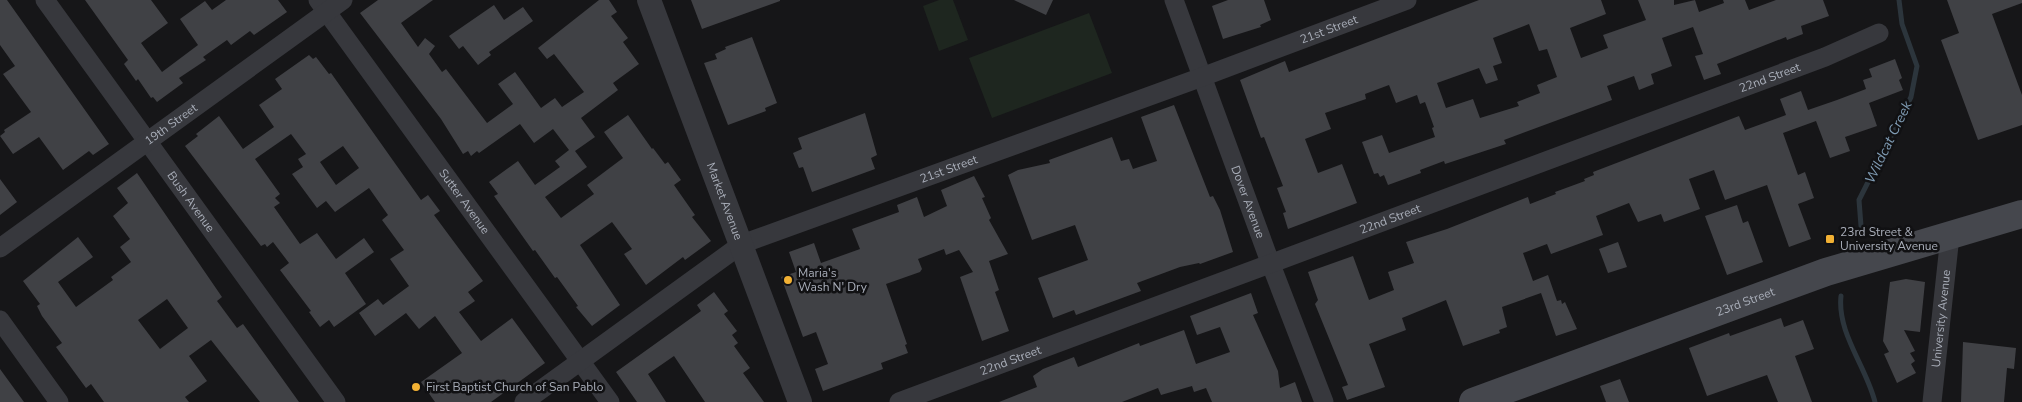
<svg xmlns="http://www.w3.org/2000/svg" width="2022" height="402" font-family="'Nunito Sans',sans-serif">
	<rect width="100%" height="100%" fill="#161618"/>
	<path fill="#1e261f" d="M939 0H953L968 40 939 51 923 6Z
		M1089 13 1112 73 992 118 969 58Z"/>
	<g fill="none" stroke-linecap="round" stroke-linejoin="round">
		<path stroke="#2c353c" stroke-width="5" d="M1861 226 1859 200 1911 97 1917 66 1902 24 1899 0
			M1841 296C1837 333 1866 366 1875 402"/>
	</g>
	<path fill="#404145" fill-rule="evenodd" d="M0 0H7L109 144 93 155 89 151 63 170 39 137 13 154 0 136 5 132 4 130 31 112 3 74 15 66 0 45Z
		M85 0H151L168 23 141 43 162 72 198 45 180 19 205 1 212 10 226 0H278L287 12 254 35 250 31 231 45 227 40 203 57 206 60 179 78 183 83 157 102 153 97 151 98 138 79 136 81 124 64 128 60Z
		M378 0H433L401 23 418 47 425 38 435 46 429 54 442 72 446 69 487 123 513 104 498 84 515 72 541 108 555 98 562 107 584 92 554 54 547 59 538 48 599 0H609L617 12 611 16 628 38 623 42 639 64 613 83 618 90 581 118 595 137 575 151 587 167 545 197 561 218 594 194 587 185 623 158 604 132 628 115 652 149 653 148 665 164 668 162 681 180 674 185 695 215 692 217 711 241 685 260 683 257 646 285 624 254 632 249 612 222 580 245 620 305 592 326 576 307 578 306 557 277 555 278 535 250 533 251 494 196 498 194 489 182 518 161 535 185 560 167 555 161 569 150 553 129 534 143 520 124 479 153 477 151 471 156 468 151 463 154 441 119 360 13Z
		M691 0H780V1L702 29Z
		M1014 0H1053L1046 15Z
		M1228 0H1264L1271 20 1260 25 1261 27 1223 39 1212 6Z
		M1479 0H1601L1606 14 1570 28 1581 58 1608 48 1603 35 1646 20 1638 0H1674V5L1695 0 1699 12 1724 3 1723 0H1745L1749 10 1776 0H1823L1829 16 1801 26 1803 34 1787 40 1786 37 1717 64 1721 74 1704 80 1695 56 1703 54 1693 27 1662 38 1672 66 1651 74 1654 84 1639 90 1634 76 1607 86 1612 100 1504 140 1506 144 1445 164 1444 161 1420 170 1421 173 1388 185 1384 175 1380 177 1378 173 1374 174 1362 142 1382 135 1389 153 1435 137 1432 128 1434 127 1425 102 1420 104 1417 95 1396 103 1389 85 1365 94 1366 99 1325 113 1331 129 1305 139 1318 173 1342 164 1357 203 1288 229 1283 213 1286 212 1277 188 1283 186 1264 137 1261 138 1240 80 1285 61 1289 72ZM1529 24 1539 51 1547 49 1557 77 1537 85 1540 93 1517 102 1519 106 1480 118 1473 99 1446 108 1437 83 1479 68 1486 84 1498 80 1493 66 1502 63 1493 38Z
		M1947 0H2022V3L1992 14 2022 95V125L1978 140 1941 40 1959 33Z
		M494 5 504 20 523 7 533 21 489 52 491 55 478 65 463 46 459 49 449 36Z
		M752 37 777 103 765 108 766 111 728 125 704 63 717 59 715 54 726 49 725 47Z
		M309 55 313 59 316 57 329 74 331 73 421 200 428 195 440 211 434 215 483 281 468 292 475 301 459 312 481 341 512 318 545 363 491 402H435L421 382 462 353 435 316 419 329 406 313 375 336 359 313 378 299 383 305 409 286 390 259 404 250 382 220 388 215 369 188 335 212 326 201 317 208 292 174 303 167 298 159 306 154 291 134 255 159 280 194 275 198 280 203 274 207 300 244 317 233 336 259 364 238 374 252 345 273 366 304 334 327 329 320 320 327 309 312 311 311 280 270 289 263 273 242 267 247 265 244 261 246 185 146 198 136 196 134 219 116 243 149 274 127 259 105 282 89 275 79ZM343 146 359 168 336 185 320 162Z
		M1895 59 1902 78 1899 80 1903 90 1869 103 1877 126 1845 137 1850 151 1830 158 1816 121 1783 133 1798 175 1805 172 1814 198 1798 204 1811 239 1789 247 1767 185 1725 200 1714 170 1689 179 1700 209 1664 222 1661 214 1638 222 1629 203 1596 216 1603 235 1551 254 1547 244 1523 253 1533 281 1548 275 1557 301 1561 300 1562 304 1565 302 1577 329 1556 336 1541 293 1502 307 1507 327 1499 330 1500 333 1463 346 1446 300 1402 318 1406 330 1369 344 1385 387 1347 400 1342 387 1348 385 1315 304 1318 300 1308 272 1353 256 1369 300 1394 290 1388 272 1414 263 1406 242 1447 229 1528 197 1530 204 1556 194 1555 192 1585 181 1584 179 1594 175 1593 172 1739 116 1745 130 1786 115 1780 99 1801 91 1808 110 1837 100 1866 89 1863 80 1872 77 1869 69Z
		M1174 105 1210 197 1213 196 1220 210 1233 252 1200 264 1199 263 1180 267 1137 283 1141 291 1076 315 1074 310 1053 318 1038 278 1088 260 1075 225 1032 240 1008 175 1018 170 1050 163 1049 160 1112 137 1121 161 1129 159 1133 169 1157 161 1141 117Z
		M865 113 877 155 871 158 875 169 812 192 803 167 799 168 793 153 802 149 798 138Z
		M137 173 222 297 217 301 237 328 243 324 299 402H260L211 340 189 356 207 381 185 397 189 402H104L91 384 86 388 56 347 62 343 42 316 37 306 40 304 23 281 78 237 93 257 58 282 76 307 113 280 111 277 131 262 120 247 130 239 113 216 128 203 117 188ZM167 299 188 328 160 349 138 320Z
		M974 176 985 197 982 198 991 218 989 220 1008 254 989 261 999 290 995 292 1009 331 982 341 960 277 973 272 959 250 946 255 944 249 918 259 922 269 920 272 886 284 907 344 905 345 908 353 881 363 883 369 823 391 815 369 828 364 816 332 803 337 781 277 796 272 789 252 814 243 821 263 860 249 852 229 899 212 897 205 917 197 924 217 947 206 941 190Z
		M0 179 17 202 0 215Z
		M1737 205 1743 223 1748 221 1763 262 1727 275 1705 216Z
		M1618 242 1627 267 1608 273 1599 249Z
		M1906 279 1925 282 1920 332 1904 330 1915 351 1910 353 1915 361 1911 364 1916 373 1897 383 1884 354 1889 352 1883 341 1890 282Z
		M714 292 728 311 724 314 737 331 732 335 738 343 734 346 750 368 743 373 764 402H705L674 356 648 374 666 402H637L616 372 701 311 697 305Z
		M1251 293 1258 313 1253 315 1278 371 1280 388 1295 382 1302 402H1212L1206 388 1194 392 1192 386 1161 395 1158 388 1122 402H999L1037 387 1033 376 1043 369 1074 357 1078 367 1139 343 1140 346 1184 330 1196 364 1230 352 1220 327 1197 335 1190 316Z
		M1781 318 1784 327 1803 320 1814 349 1795 356 1812 402H1778L1767 375 1707 396 1689 348 1729 333 1730 336Z
		M1963 342 2016 348 2014 369 2007 368 2004 402H1961Z
		M0 369 24 402H0Z
		M1620 379 1629 402H1606L1600 386Z"/>
	<g fill="none" stroke-linecap="round" stroke-linejoin="round">
		<g stroke="#37383d" stroke-width="19">
			<path id="s1" d="M45 0 336 402"/>
			<path id="s2" d="M318 0 610 402"/>
			<path id="s3" d="M1174 0 1270 262 1324 402"/>
			<path id="s4" d="M0 248 343 0"/>
			<path d="M0 320 59 402"/>
			<path id="s5" d="M524 402 742 244 1202 77 1407 0"/>
			<path id="s6" d="M899 402 1825 57 1879 33"/>
			<path id="s7" d="M1932 402 1950 236"/>
		</g>
		<path stroke="#37383d" stroke-width="24" id="s8" d="M649 0 800 402"/>
		<path stroke="#45474d" stroke-width="28" id="s9" d="M1473 402 1826 272 2022 214"/>
	</g>
	<g fill="#f2b134" stroke="#111113" stroke-width="2">
		<rect x="1825" y="234" width="10" height="10" rx="2.5"/>
		<circle cx="788" cy="280" r="5"/>
		<circle cx="416" cy="387" r="5"/>
	</g>
	<g text-anchor="middle" stroke-width="5" stroke-linejoin="round" paint-order="stroke">
		<g font-size="12" fill="#a8adb8" stroke="#111113">
			<text dy="4" stroke="none"><textPath href="#s5" startOffset="894">21st Street</textPath></text>
			<text dy="4" stroke="none"><textPath href="#s6" startOffset="929">22nd Street</textPath></text>
			<text dy="4" stroke="none"><textPath href="#s4" startOffset="211">19th Street</textPath></text>
			<text dy="4" stroke="none"><textPath href="#s5" startOffset="489">21st Street</textPath></text>
			<text dy="4" stroke="none"><textPath href="#s1" startOffset="249">Bush Avenue</textPath></text>
			<text dy="4" stroke="none"><textPath href="#s2" startOffset="249">Sutter Avenue</textPath></text>
			<text dy="4" stroke="none"><textPath href="#s8" startOffset="215">Market Avenue</textPath></text>
			<text dy="4" stroke="none"><textPath href="#s3" startOffset="215">Dover Avenue</textPath></text>
			<text dy="4" stroke="none"><textPath href="#s6" startOffset="524">22nd Street</textPath></text>
			<text dy="4" stroke="none"><textPath href="#s9" startOffset="290">23rd Street</textPath></text>
			<text dy="4" stroke="none"><textPath href="#s7" startOffset="84">University Avenue</textPath></text>
			<text dy="4" stroke="none"><textPath href="#s6" startOffset="119">22nd Street</textPath></text>
		</g>
		<g font-size="12" fill="#a8adb8" stroke="#111113" text-anchor="start">
			<text x="1840" y="236">23rd Street &amp;<tspan x="1840" dy="14">University Avenue</tspan></text>
			<text x="798" y="277">Maria's<tspan x="798" dy="14">Wash N' Dry</tspan></text>
			<text x="426" y="391">First Baptist Church of San Pablo</text>
		</g>
		<g font-size="14" font-style="italic" fill="#7f9bb3" stroke="#111113">
			<text transform="translate(1888 142) rotate(-64)" y="5">Wildcat Creek</text>
		</g>
	</g>
</svg>
